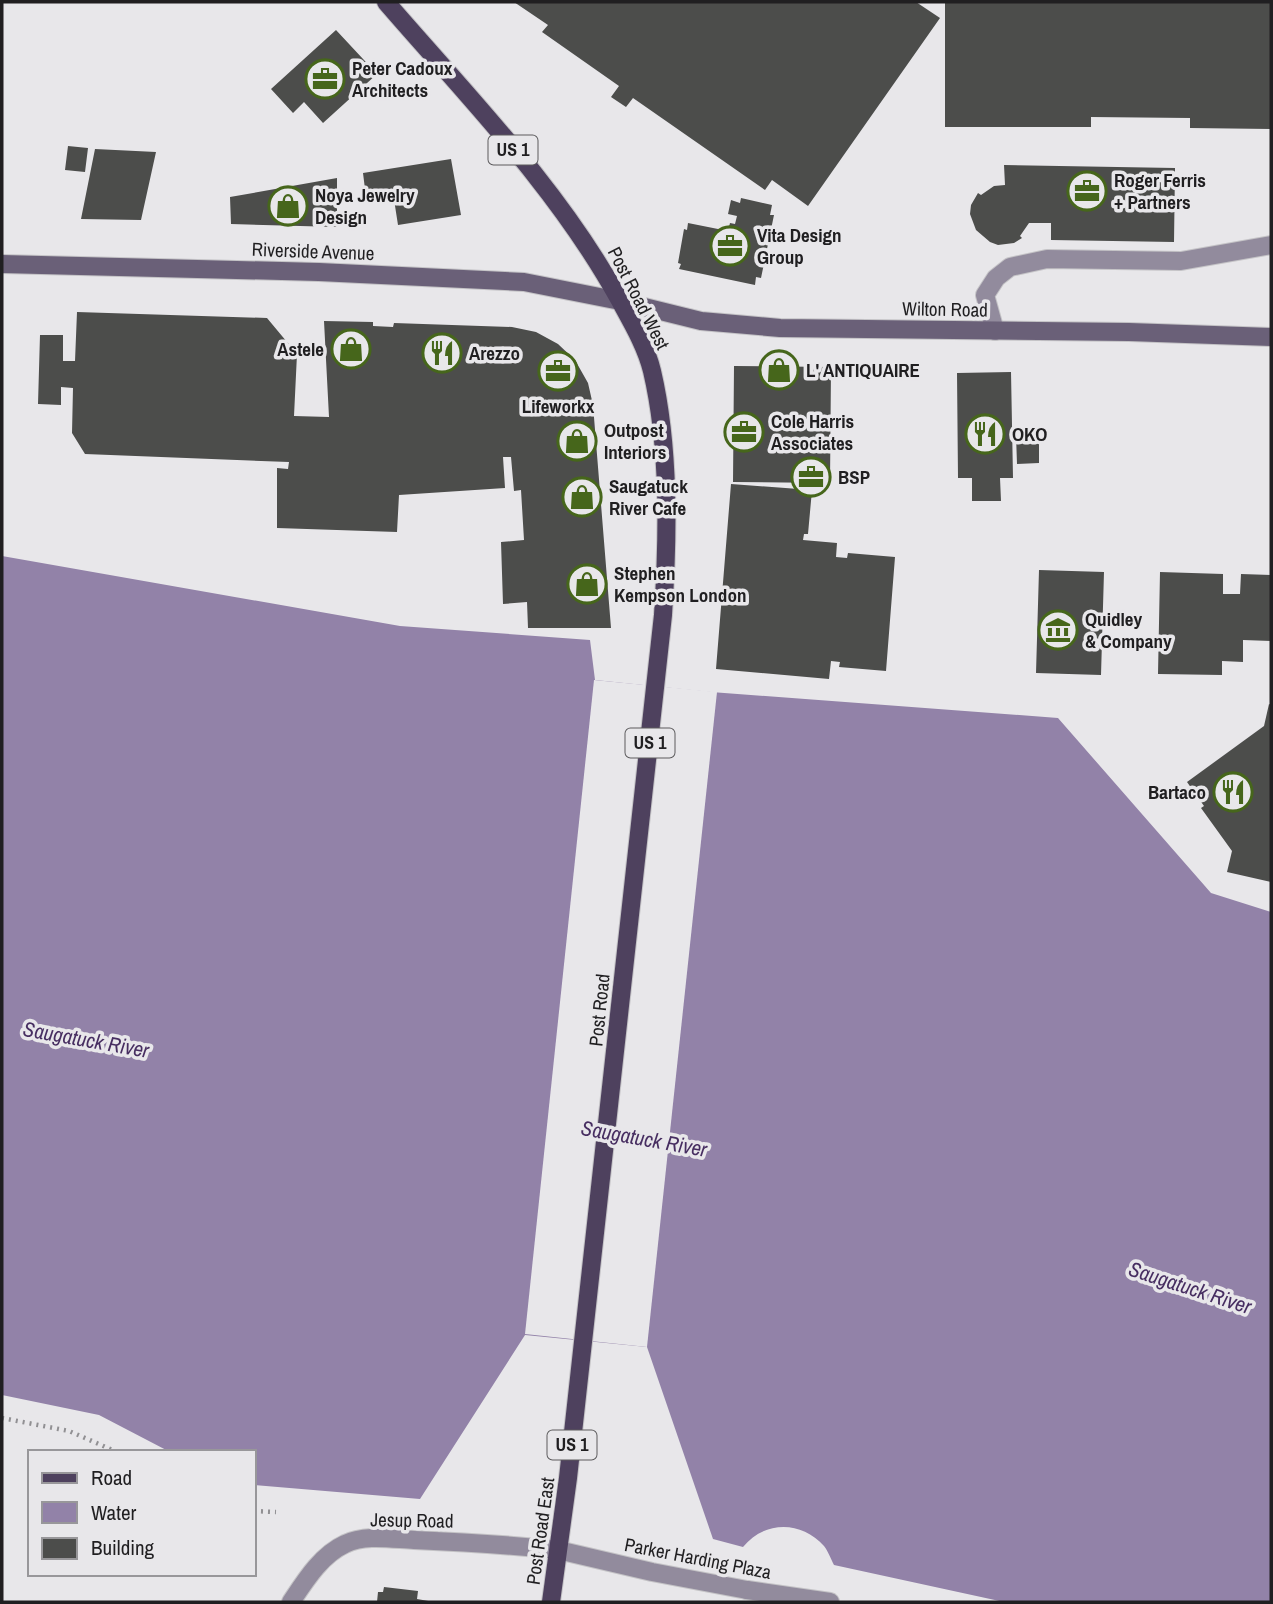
<svg xmlns="http://www.w3.org/2000/svg" width="1273" height="1604" font-family="'Archivo Narrow',sans-serif">
	<rect width="100%" height="100%" fill="#e8e7ea"/>
	<path fill="#9282a8" d="M2 556 400 626 590 640 595 680 711 692 1058 718 1211 893 1271 912V1602H1004L834 1565C831 1559 828 1551 824 1546 801 1520 764 1521 743 1547L713 1539 647 1347 525 1335 420 1499 254 1485V1452H170L99 1415 2 1395Z"/>
	<path fill="#e8e7ea" d="M594 680 717 692 647 1347 525 1334Z"/>
	<path fill="#4c4d4b" d="M514 2H916L940 18 808 206 772 180 765 190 633 98 626 107 611 97 619 86 542 32 548 25Z
		M945 2H1271V129L1190 128V118L1091 117V127H945Z
		M336 30 377 74 323 123 304 102 293 113 271 89Z
		M68 146 88 148 85 172 65 170Z
		M95 149 156 152 141 220 81 219Z
		M451 159 461 215 398 225 393 193 366 197 363 173Z
		M1004 165 1175 168 1174 242 1051 240V223H1029L1020 236 1022 238 1014 243 998 245 990 242 976 230 970 214 971 205 978 193 981 195 994 186 1005 185Z
		M337 178V227L231 224 230 197Z
		M741 198 772 205 770 215H774L761 278 756 277 755 285 679 269 681 264 678 263 684 229 687 230 688 223 728 231 730 223 735 224 737 216 728 214 731 200 740 203Z
		M77 312 267 318 297 354 294 416 329 417 324 321 373 322V326L393 327 394 323 512 327 536 332 558 344 575 360 588 383 593 405 611 628H528L527 602 503 604 501 542 524 540 521 490 514 491 511 457H503L505 488 399 495 397 532 277 528V468L288 469 289 462 85 454 72 433 73 388 61 387V405L38 404 40 335H63V361H75Z
		M734 366 831 367 830 483 733 482Z
		M1011 372 1013 478H1000L1001 501H972V478H958L957 373Z
		M1016 435H1039V463L1017 464Z
		M731 484 812 490 808 534H804L803 540 837 543 836 557 847 558 848 553 895 557 886 671 839 667 840 662 831 661 829 679 716 669Z
		M1039 570 1104 572 1101 675 1036 673Z
		M1160 572 1223 574V594H1240L1241 574 1271 575V641L1243 640V662L1222 661V675L1158 674Z
		M1269 704 1271 705V882L1227 872 1232 851 1201 808 1204 806 1187 782 1264 726Z
		M384 1587 418 1591 417 1599 434 1602H377L378 1592H383Z"/>
	<g fill="none" stroke-linecap="round" stroke-linejoin="round">
		<g stroke="#c4c3c6" stroke-width="20">
			<path id="service" d="M995 331 985 295 996 278 1010 267 1047 259 1181 261 1271 245"/>
		</g>
		<g stroke="#c4c3c6" stroke-width="20">
			<path id="minor" d="M747 1590 830 1602
				M291 1602C305 1581 321 1555 345 1544 365 1534 392 1539 414 1540 462 1542 510 1545 558 1550"/>
		</g>
		<g stroke="#c4c3c6" stroke-width="20">
			<path id="tertiary" d="M558 1550 652 1572 747 1590"/>
		</g>
		<g stroke="#c4c3c6" stroke-width="20">
			<path id="secondary" d="M2 264 319 272 524 282 620 301 701 321 780 328 1129 332 1271 337"/>
		</g>
		<g stroke="#c4c3c6" stroke-width="20">
			<path id="primary" d="M386 2C468 97 558 188 619 299 631 321 646 346 652 371 670 448 668 537 663 615L568 1478 551 1602"/>
		</g>
		<path stroke="#919093" stroke-width="4.5" stroke-dasharray="2 5" stroke-linecap="butt" d="M2 1418 69 1431 117 1452
			M254 1511 276 1512
			M254 1544 255 1545"/>
		<use href="#service" stroke="#928b9d" stroke-width="18"/>
		<use href="#minor" stroke="#928b9d" stroke-width="18"/>
		<use href="#tertiary" stroke="#928b9d" stroke-width="18"/>
		<use href="#secondary" stroke="#6a6078" stroke-width="18"/>
		<use href="#primary" stroke="#4e415e" stroke-width="18"/>
	</g>
	<defs>
		<g id="office-ring" transform="scale(2.0125)"><circle r="9.5" fill="#e8e7ea" stroke="#46661b" stroke-width="1.5"/><path d="M-6-3h4V-5.5h4V-3h4V5H-6ZM-1-4.5V-3h2v-1.5ZM-6 0V1H6V0Z" fill="#46661b"/></g>
		<g id="shop-ring" transform="scale(2.0125)"><circle r="9.5" fill="#e8e7ea" stroke="#46661b" stroke-width="1.5"/><path d="M-5-2.5h2.3a2.7 3.5 0 0 1 5.4 0H5L5.5 6h-11ZM-1.5-2.5h3a1.5 2.3 0 0 0-3 0Z" fill="#46661b"/></g>
		<g id="restaurant-ring" transform="scale(2.0125)"><circle r="9.5" fill="#e8e7ea" stroke="#46661b" stroke-width="1.5"/><path d="M-5-6h1v4h1v-4h1v4h1v-4h1v5L-1.5 .5V6h-2V.5L-5-1ZM5-6V6H3V1.5H1.5Q1.5-4 5-6Z" fill="#46661b"/></g>
		<g id="museum-ring" transform="scale(2.0125)"><circle r="9.5" fill="#e8e7ea" stroke="#46661b" stroke-width="1.5"/><path d="M0-6L6-3V-2H-6V-3ZM-5-1h2V3h-2ZM-1-1h2V3h-2ZM3-1h2V3H3ZM-6 4H6V6H-6Z" fill="#46661b"/></g>
	</defs>
	<g fill-rule="evenodd">
		<use href="#office-ring" x="325" y="79"/>
		<use href="#office-ring" x="1087" y="191"/>
		<use href="#shop-ring" x="288" y="206"/>
		<use href="#office-ring" x="730" y="246"/>
		<use href="#shop-ring" x="351" y="349"/>
		<use href="#restaurant-ring" x="442" y="353"/>
		<use href="#shop-ring" x="779" y="370"/>
		<use href="#office-ring" x="558" y="371"/>
		<use href="#office-ring" x="744" y="432"/>
		<use href="#restaurant-ring" x="985" y="434"/>
		<use href="#shop-ring" x="577" y="441"/>
		<use href="#office-ring" x="811" y="477"/>
		<use href="#shop-ring" x="582" y="497"/>
		<use href="#shop-ring" x="587" y="584"/>
		<use href="#museum-ring" x="1058" y="630"/>
		<use href="#restaurant-ring" x="1233" y="792"/>
	</g>
	<g text-anchor="middle" stroke-width="7" stroke-linejoin="round" paint-order="stroke">
		<g fill="#e8e7ea" stroke="#5c5b5d" stroke-width="2">
			<rect x="488.5" y="135.5" width="49" height="29" rx="5"/>
			<rect x="625.5" y="728.5" width="49" height="29" rx="5"/>
			<rect x="547.5" y="1430.5" width="49" height="29" rx="5"/>
		</g>
		<g font-size="18" font-weight="bold" fill="#201f21">
			<text x="513" y="156">US 1</text>
			<text x="650" y="749">US 1</text>
			<text x="572" y="1451">US 1</text>
		</g>
		<g font-size="19" font-weight="bold" fill="#201f21" stroke="#e8e7ea" text-anchor="start">
			<text x="352" y="75">Peter Cadoux<tspan x="352" dy="22">Architects</tspan></text>
			<text x="1114" y="187">Roger Ferris<tspan x="1114" dy="22">+ Partners</tspan></text>
			<text x="315" y="202">Noya Jewelry<tspan x="315" dy="22">Design</tspan></text>
			<text x="757" y="242">Vita Design<tspan x="757" dy="22">Group</tspan></text>
			<text x="324" y="356" text-anchor="end">Astele</text>
			<text x="469" y="360">Arezzo</text>
			<text x="806" y="377">L' ANTIQUAIRE</text>
			<text x="558" y="413" text-anchor="middle">Lifeworkx</text>
			<text x="771" y="428">Cole Harris<tspan x="771" dy="22">Associates</tspan></text>
			<text x="604" y="437">Outpost<tspan x="604" dy="22">Interiors</tspan></text>
			<text x="1012" y="441">OKO</text>
			<text x="838" y="484">BSP</text>
			<text x="609" y="493">Saugatuck<tspan x="609" dy="22">River Cafe</tspan></text>
			<text x="614" y="580">Stephen<tspan x="614" dy="22">Kempson London</tspan></text>
			<text x="1085" y="626">Quidley<tspan x="1085" dy="22">&amp; Company</tspan></text>
			<text x="1206" y="799" text-anchor="end">Bartaco</text>
		</g>
		<g font-size="19" fill="#201f21" stroke="#e8e7ea">
			<text transform="translate(313 251) rotate(2)" y="7">Riverside Avenue</text>
			<text transform="translate(639 298) rotate(63)" y="7">Post Road West</text>
			<text transform="translate(945 309) rotate(1)" y="7">Wilton Road</text>
			<text transform="translate(599 1010) rotate(-84)" y="7">Post Road</text>
			<text transform="translate(412 1520) rotate(1)" y="7">Jesup Road</text>
			<text transform="translate(540 1531) rotate(-82)" y="7">Post Road East</text>
			<text transform="translate(698 1558) rotate(11)" y="7">Parker Harding Plaza</text>
		</g>
		<g font-size="21" font-style="italic" fill="#472e61" stroke="#e8e7ea">
			<text transform="translate(86 1040) rotate(10)" y="7">Saugatuck River</text>
			<text transform="translate(644 1139) rotate(10)" y="7">Saugatuck River</text>
			<text transform="translate(1190 1288) rotate(18)" y="7">Saugatuck River</text>
		</g>
	</g>
	<rect width="1273" height="1604" fill="none" stroke="#201f21" stroke-width="7"/>
	<rect x="28" y="1450" width="228" height="126" fill="#e8e7ea" stroke="#98979a" stroke-width="2"/>
	<rect x="42" y="1473" width="35" height="10" fill="#4e415e" stroke="#98979a" stroke-width="2"/>
	<text x="91" y="1485" font-size="21" fill="#201f21">Road</text>
	<rect x="42" y="1502" width="35" height="21" fill="#9282a8" stroke="#98979a" stroke-width="2"/>
	<text x="91" y="1520" font-size="21" fill="#201f21">Water</text>
	<rect x="42" y="1538" width="35" height="21" fill="#4c4d4b" stroke="#98979a" stroke-width="2"/>
	<text x="91" y="1555" font-size="21" fill="#201f21">Building</text>
</svg>
